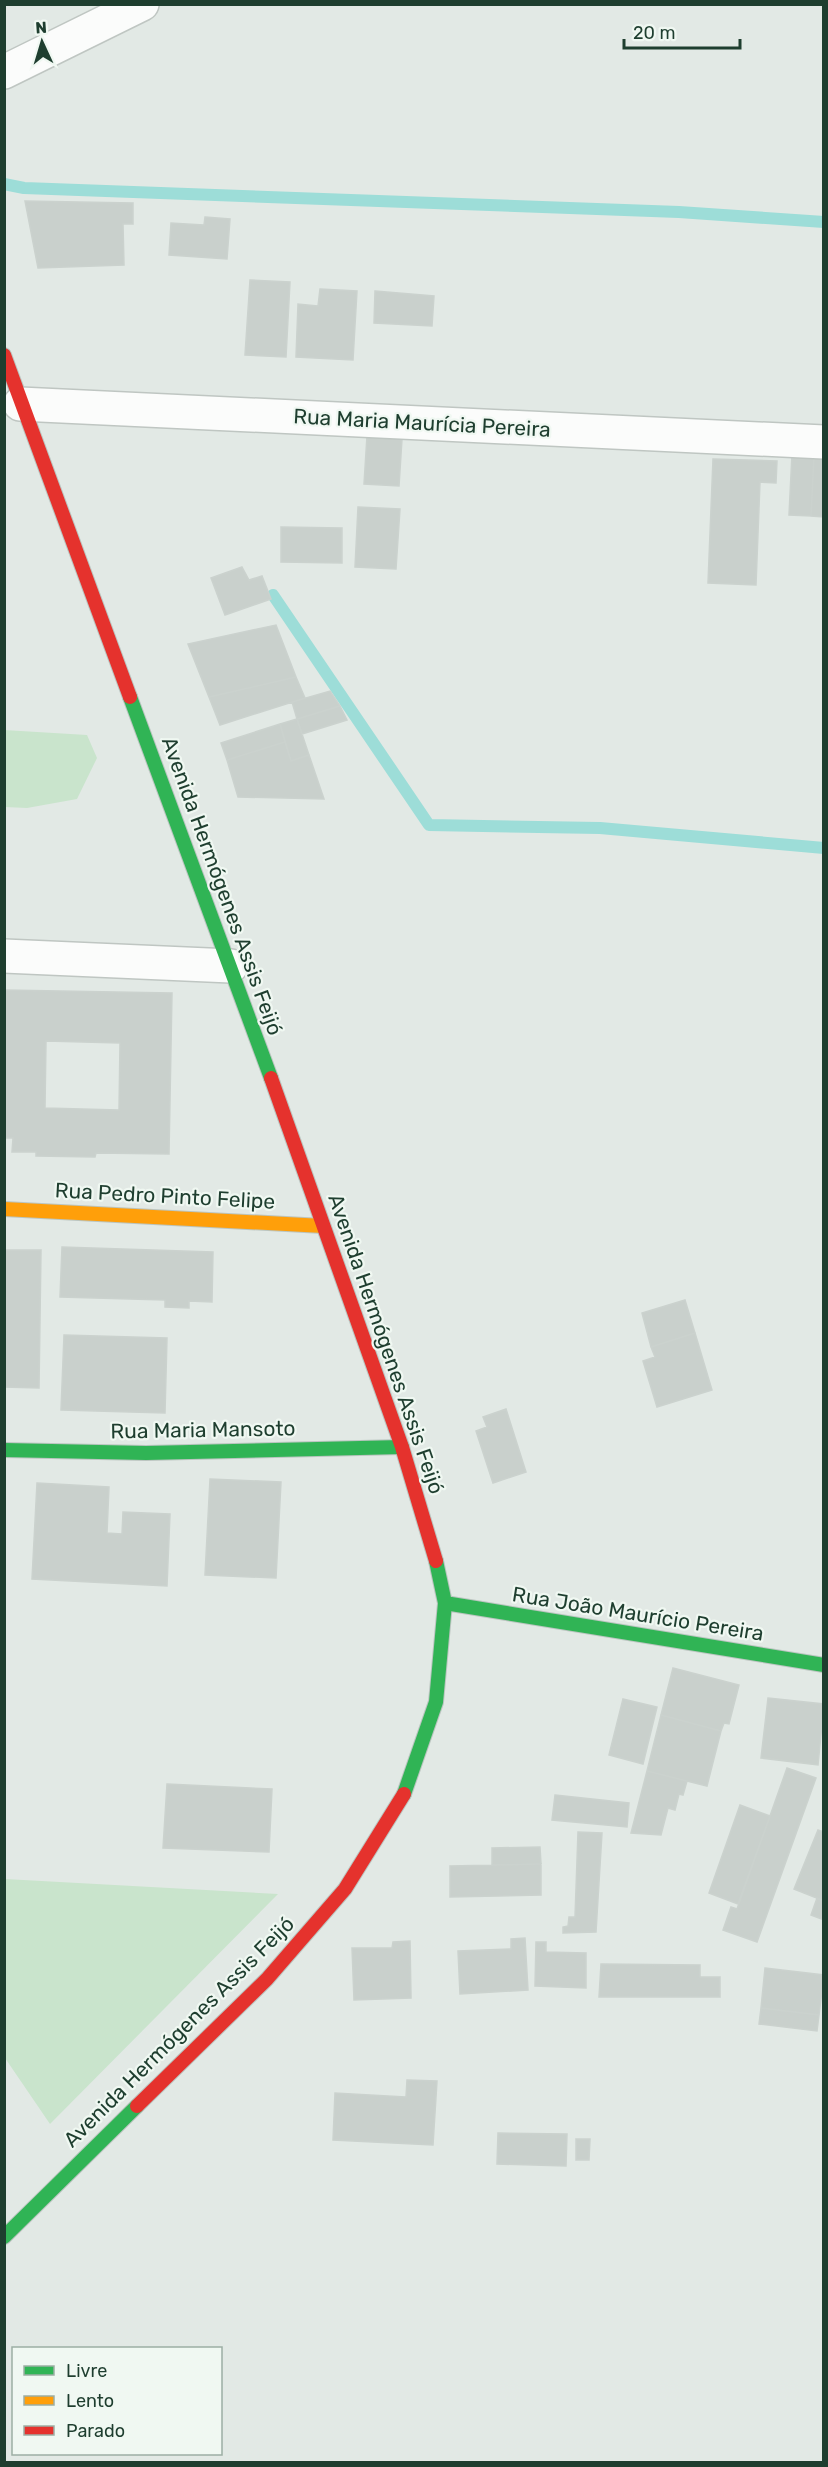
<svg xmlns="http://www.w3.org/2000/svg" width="828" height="2467" font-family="Rubik,sans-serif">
	<rect width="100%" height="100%" fill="#e2e9e5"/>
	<path fill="#c9e4cc" d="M4 730 87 735 97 758 77 799 27 808 5 807Z
		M4 1880 5 1879 278 1894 50 2124 5 2058Z"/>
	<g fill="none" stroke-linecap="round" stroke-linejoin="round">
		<path stroke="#9dddd8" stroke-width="12" d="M4 184 24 188 679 212 824 222
			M273 595 429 825 600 828 824 848"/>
	</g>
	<path fill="#c9d0cc" stroke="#cbd2ce" stroke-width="1.5" fill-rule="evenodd" d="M25 201 133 203V224H123L124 265 38 268Z
		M205 217 230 219 227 259 169 255 171 223 204 225Z
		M250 280 290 282 286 357 245 355Z
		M320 289 357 291 353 360 296 357 298 304 318 306Z
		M375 291 434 296 432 326 374 323Z
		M367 436 402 439 399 486 364 484Z
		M792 454 814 456 811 516 789 515Z
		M814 456H824V517L811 516Z
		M713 459 777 461 776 483 760 482 756 585 708 583Z
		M358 507 400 509 396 569 355 567Z
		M281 527 342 528V563L281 562Z
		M242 567 249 580 262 576 271 599 225 615 211 578Z
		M276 625 296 677 209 697 188 644Z
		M296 677 305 698 220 725 209 697Z
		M330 691 340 706 297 719 292 702Z
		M340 706 347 720 302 734 297 719Z
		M297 719 309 755 291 761 280 724Z
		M280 724 285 742 227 760 221 743Z
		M285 742 291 761 309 755 324 799 238 797 227 760Z
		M4 990 172 993 169 1154 96 1153 95 1157 36 1156V1152H12L13 1138H4ZM46 1041 120 1043 119 1110 45 1108Z
		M62 1247 213 1252 212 1302 189 1301V1308L165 1307V1300L60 1297Z
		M4 1250H41L39 1388 4 1387Z
		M685 1300 695 1333 651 1347 642 1313Z
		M695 1333 712 1390 657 1407 643 1361 655 1357 651 1347Z
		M64 1335 167 1338 165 1413 61 1410Z
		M506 1409 526 1472 493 1483 476 1431 487 1427 483 1417Z
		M210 1479 281 1482 276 1578 205 1575Z
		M37 1483 109 1487 107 1533 122 1534 123 1512 170 1514 167 1586 32 1579Z
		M673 1668 739 1685 729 1724 724 1723 721 1731 661 1715Z
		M768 1698 824 1704 818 1765 761 1758Z
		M623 1699 657 1707 643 1764 609 1755Z
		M661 1715 721 1731 707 1786 647 1771Z
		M787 1768 816 1778 757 1942 723 1930 731 1907 737 1909Z
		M647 1771 687 1781 683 1795 679 1794 675 1810 668 1808 661 1835 631 1833Z
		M167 1784 272 1789 269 1852 163 1848Z
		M555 1795 629 1803 627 1827 552 1820Z
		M740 1805 770 1816 738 1904 709 1893Z
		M818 1830 824 1832V1901L794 1889Z
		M578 1832 602 1833 596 1932 563 1933V1927L568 1926 569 1917H575Z
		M540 1847 541 1864 492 1865V1848Z
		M541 1864V1895L450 1897V1866Z
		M817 1898 824 1901V1920L811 1915Z
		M525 1938 528 1990 460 1994 458 1951 511 1949V1939Z
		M410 1941 411 1998 354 2000 352 1948H392L393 1942Z
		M536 1942H546V1952L586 1953V1988L535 1986Z
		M601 1964 700 1965V1977H720V1997H599Z
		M765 1968 824 1975 819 2015 761 2008Z
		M761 2008 819 2015 817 2031 759 2024Z
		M407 2080 437 2081 433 2145 333 2140 335 2093 406 2097Z
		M498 2133 567 2134 566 2166 497 2164Z
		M576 2139H590L589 2160H576Z"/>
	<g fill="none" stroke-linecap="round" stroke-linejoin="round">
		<g stroke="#bfc6c2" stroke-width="36">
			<path id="street" d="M4 72 142 4
				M20 404 824 442
				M4 956 231 966"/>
		</g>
		<g stroke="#bbc5c0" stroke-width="16">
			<path id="fast" d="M130 697 271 1078
				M4 1450 146 1453 402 1447
				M445 1603 824 1665
				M404 1794 436 1702 445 1603 436 1561
				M4 2237 137 2106"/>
		</g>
		<g stroke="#bbc5c0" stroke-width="16">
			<path id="slow" d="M4 1209 323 1226"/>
		</g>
		<g stroke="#bbc5c0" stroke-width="16">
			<path id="jam" d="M4 355 130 697
				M271 1078 402 1447 436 1561
				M137 2106 267 1979 345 1889 404 1794"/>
		</g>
		<use href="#street" stroke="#fbfcfb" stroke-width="33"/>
		<use href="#fast" stroke="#30b455" stroke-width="14"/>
		<use href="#slow" stroke="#ff9f0a" stroke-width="14"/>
		<use href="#jam" stroke="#e5322d" stroke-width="14"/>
	</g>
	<g text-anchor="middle" stroke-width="4.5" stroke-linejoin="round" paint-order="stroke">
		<g font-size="21" fill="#1e3e2f" stroke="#f0f8f2">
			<text transform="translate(422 423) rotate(3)" y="7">Rua Maria Maurícia Pereira</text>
			<text transform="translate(222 886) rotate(70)" y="7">Avenida Hermógenes Assis Feijó</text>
			<text transform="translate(165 1196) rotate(3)" y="7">Rua Pedro Pinto Felipe</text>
			<text transform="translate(386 1344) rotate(71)" y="7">Avenida Hermógenes Assis Feijó</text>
			<text transform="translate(203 1430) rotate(-1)" y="7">Rua Maria Mansoto</text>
			<text transform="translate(638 1614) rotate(9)" y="7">Rua João Maurício Pereira</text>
			<text transform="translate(179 2032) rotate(-45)" y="7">Avenida Hermógenes Assis Feijó</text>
		</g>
	</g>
	<rect width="828" height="2467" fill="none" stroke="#1e3e2f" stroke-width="12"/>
	<rect x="12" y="2347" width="210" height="108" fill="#f0f8f2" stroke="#9caea4" stroke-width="1.5"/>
	<rect x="24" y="2366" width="30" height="9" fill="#30b455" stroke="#9caea4" stroke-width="1.5"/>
	<text x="66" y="2377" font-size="18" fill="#1e3e2f">Livre</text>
	<rect x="24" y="2396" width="30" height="9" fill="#ff9f0a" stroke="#9caea4" stroke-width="1.5"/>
	<text x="66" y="2407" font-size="18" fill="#1e3e2f">Lento</text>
	<rect x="24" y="2426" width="30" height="9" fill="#e5322d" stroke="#9caea4" stroke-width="1.5"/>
	<text x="66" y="2437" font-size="18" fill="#1e3e2f">Parado</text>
	<g transform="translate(42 42) rotate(356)" stroke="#f0f8f2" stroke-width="4.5" paint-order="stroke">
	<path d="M0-4.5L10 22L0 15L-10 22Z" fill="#1e3e2f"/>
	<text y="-9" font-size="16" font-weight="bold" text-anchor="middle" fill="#1e3e2f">N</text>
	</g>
	<path d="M624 39v9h116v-9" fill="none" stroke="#1e3e2f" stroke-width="3"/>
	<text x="633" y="39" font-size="18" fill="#1e3e2f" stroke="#f0f8f2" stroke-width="4.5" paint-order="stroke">20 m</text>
</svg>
